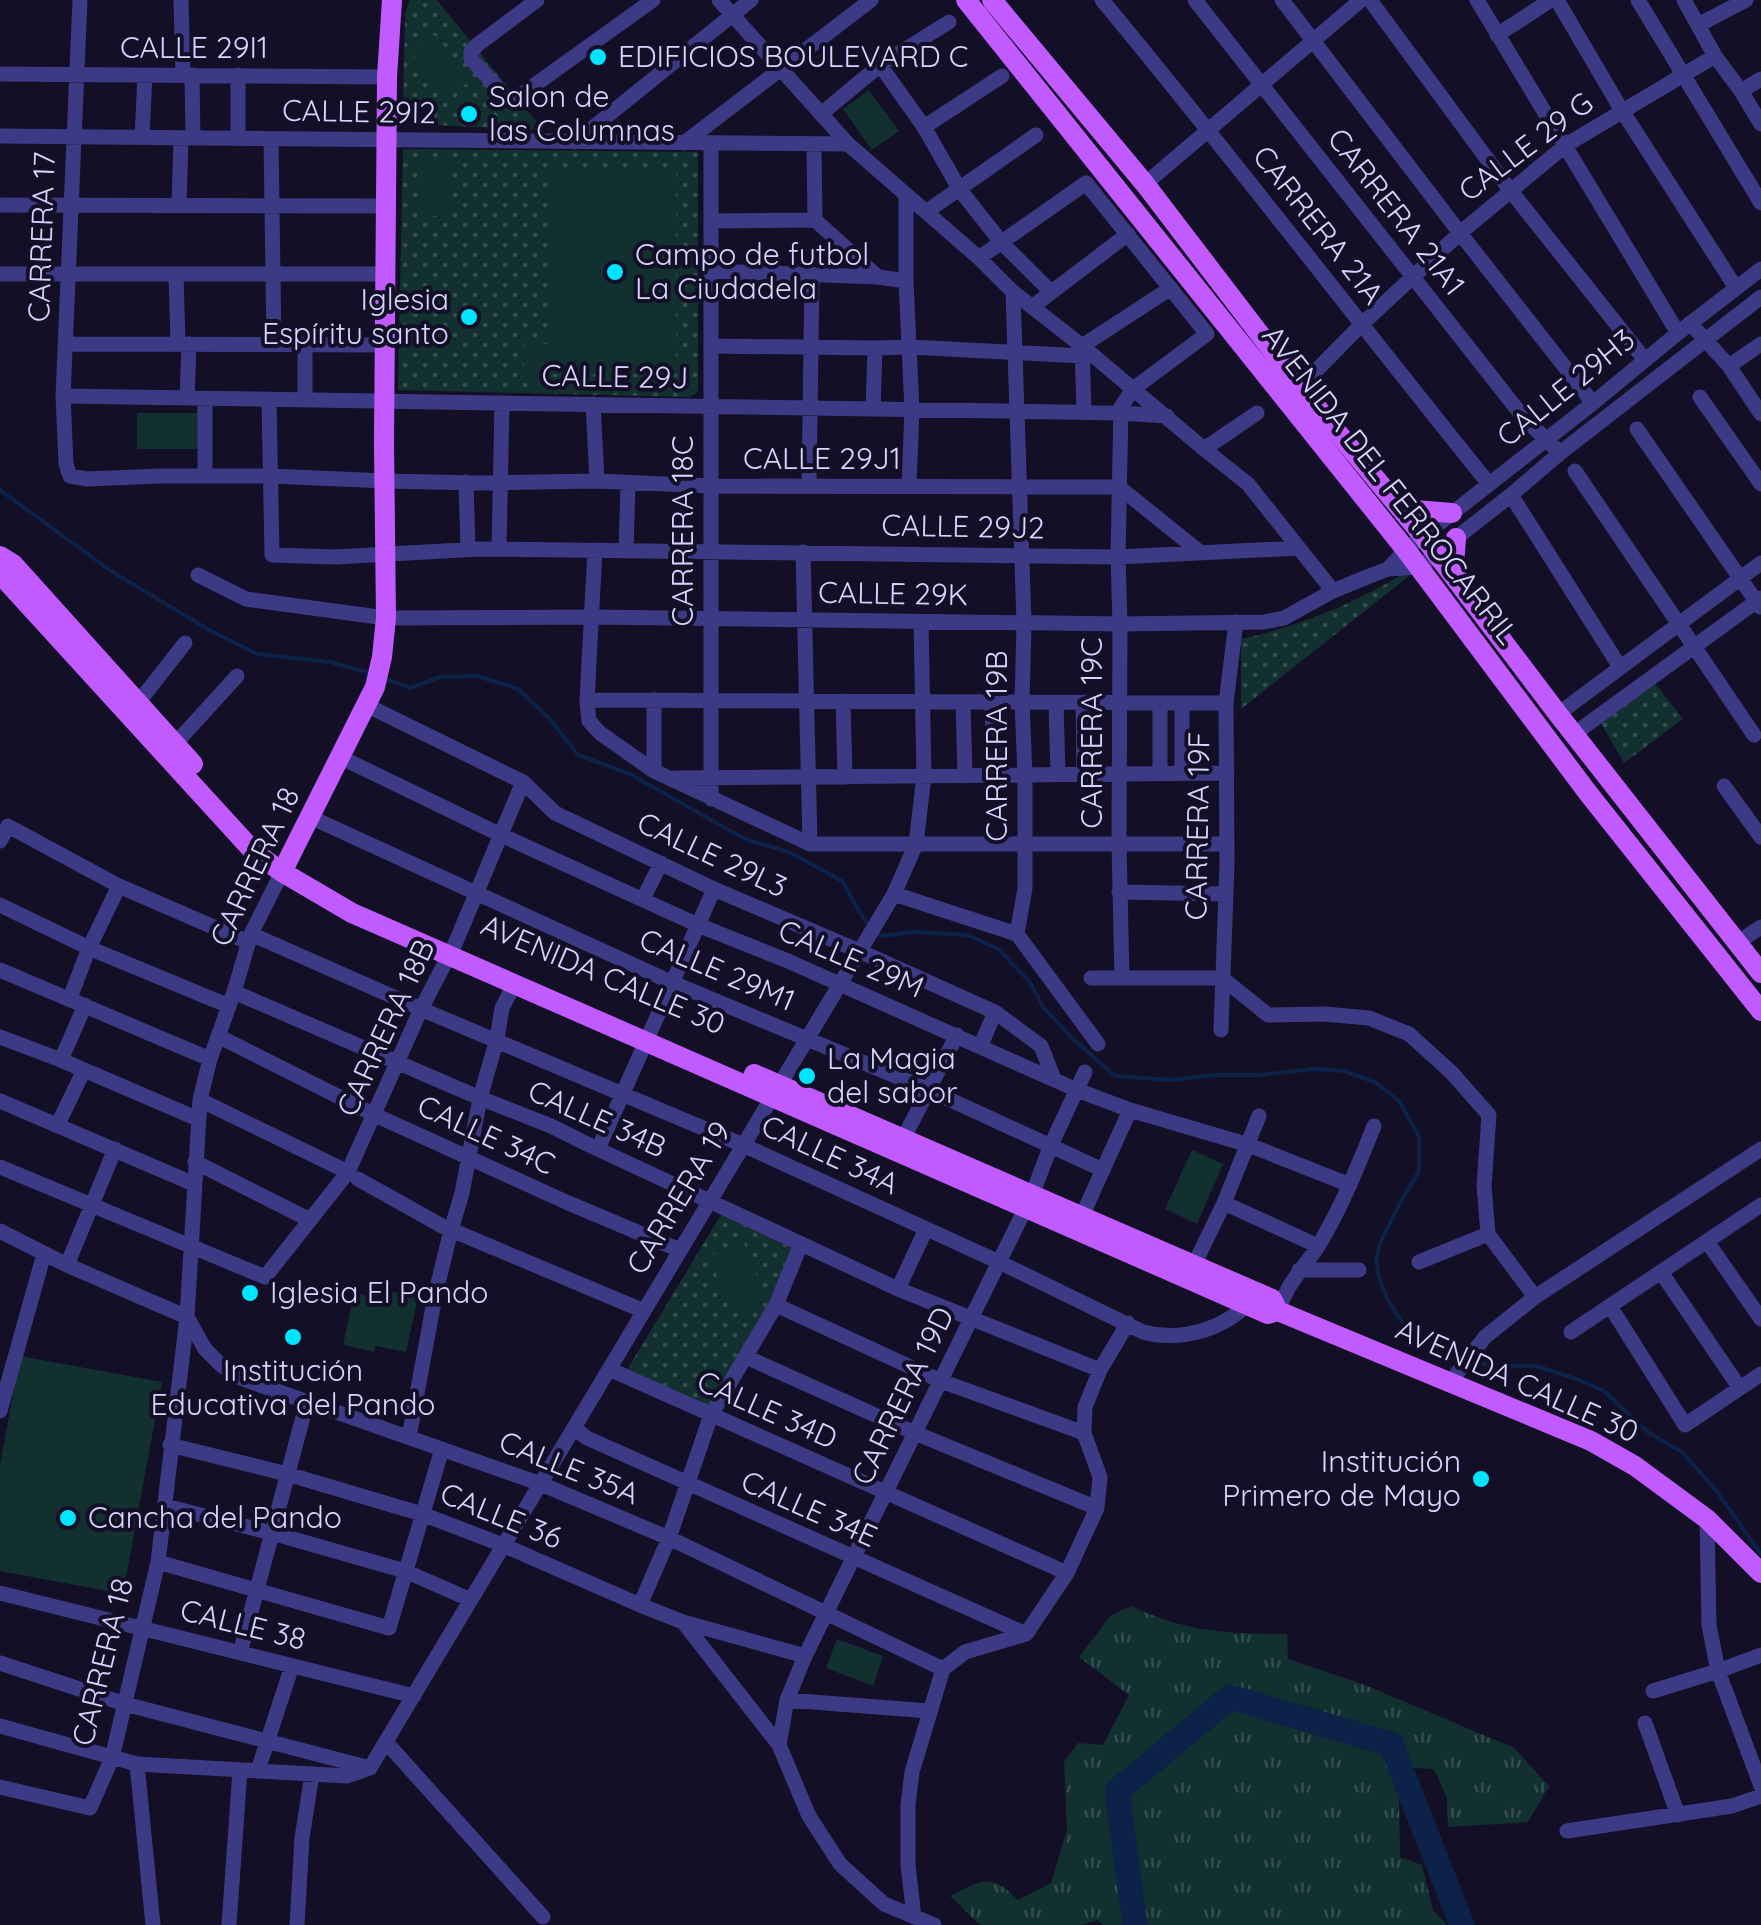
<svg xmlns="http://www.w3.org/2000/svg" width="1761" height="1925" font-family="Quicksand,sans-serif">
	<defs>
		<pattern id="grass-tufts" width="24" height="20" patternUnits="userSpaceOnUse" patternTransform="scale(2.5)"><rect width="24" height="20" fill="#12302f"/><path d="M3 7l-1-3M5 7V3M7 7l1-3M15 17l-1-3M17 17v-4M19 17l1-3" fill="none" stroke="#344d4e"/></pattern>
		<pattern id="park-dots" width="8" height="8" patternUnits="userSpaceOnUse" patternTransform="scale(2.5)"><rect width="8" height="8" fill="#12302f"/><path d="M2 2h.1M6 6h.1" fill="none" stroke="#344d4e" stroke-width="1.8" stroke-linecap="round"/></pattern>
	</defs>
	<rect width="100%" height="100%" fill="#130f26"/>
	<path fill="url(#grass-tufts)" d="M1132 1606C1183 1632 1231 1634 1287 1634L1288 1659 1365 1685 1514 1748 1549 1786 1528 1822 1448 1827 1447 1798 1434 1769 1413 1768 1399 1794 1400 1857 1422 1865 1433 1910 1447 1925H1103L1097 1920 1082 1925H980L950 1896C981 1880 991 1872 1018 1900L1051 1883 1067 1830 1064 1762 1078 1743 1103 1745 1129 1695 1079 1657 1111 1615Z"/>
	<path fill="url(#park-dots)" d="M410 0H437L543 130 434 125V107L403 106 405 13Z
		M403 149 698 152V391L690 397 398 390Z
		M1406 572 1409 576 1241 709V639C1300 626 1354 604 1406 572Z
		M1654 682 1683 719 1624 763 1599 720Z
		M722 1213 797 1251 715 1410 625 1373Z"/>
	<path fill="#12302f" d="M435 35 471 80 448 98 412 53Z
		M869 90 899 131 872 150 843 109Z
		M418 157H453V216H418Z
		M553 171H676V374H553Z
		M524 329H530V343L548 344V383L543 389H532L524 381Z
		M137 413H198L199 449H137Z
		M1192 1150 1223 1164 1197 1224 1165 1209Z
		M744 1243 766 1300 732 1314 709 1256Z
		M388 1291 418 1297 406 1352 376 1346 374 1352 343 1345 354 1293 386 1300Z
		M20 1356 162 1382 123 1594 0 1571V1465Z
		M837 1639 883 1656 873 1686 826 1668Z"/>
	<g fill="none" stroke-linecap="round" stroke-linejoin="round">
		<path stroke="#0c2248" stroke-width="4" d="M0 490 111 571 211 631 257 654 330 662 370 673
			M383 678 410 688 440 677 477 676 518 689 549 718 578 755 628 773 745 839 789 852 842 881 868 926
			M875 932 881 936 913 932 968 935 998 949 1029 981 1044 1008 1073 1039 1115 1076 1171 1080 1214 1075H1261L1313 1069 1344 1071 1375 1082 1399 1101 1419 1137V1171L1399 1205 1381 1241 1376 1259 1379 1278 1388 1300 1405 1327 1421 1339 1464 1359
			M1473 1362 1504 1366H1536L1577 1379 1604 1391 1649 1433 1682 1452 1715 1489 1761 1554"/>
		<path stroke="#0c2248" stroke-width="25" d="M1135 1925 1117 1791 1230 1697 1391 1744 1462 1925"/>
		<path stroke="#3d3a85" stroke-width="15" d="M80 0 63 396 66 464 70 476 87 479 160 476H270L386 481 479 483 597 481 711 486 1119 487 1201 553
			M181 0 183 75
			M537 0 477 45 471 52V59L506 97H518L653 0
			M719 0 848 144 979 258 1013 292 1082 346 1204 449 1248 484 1333 591
			M1102 0C1234 159 1359 323 1489 484
			M1195 0 1524 418 1560 453
			M1282 0 1460 233 1593 403
			M1370 0 1510 190 1645 360
			M1477 0 1678 333
			M1557 0 1621 109 1736 288
			M1638 0 1761 203
			M1684 0 1715 56 1741 91 1761 124
			M1698 25 1746 0
			M1497 35 1551 0
			M880 65 924 127 960 190 1001 242 1051 292
			M0 74 387 77
			M192 75 193 138
			M238 75V138
			M1741 91 1761 79
			M821 114 880 65 949 22
			M924 127 1002 76
			M0 136 848 144
			M142 137 145 75
			M271 139 274 344
			M575 142 751 0
			M684 143 871 0
			M711 144V799
			M814 145 815 220 878 277
			M1145 184 1361 0
			M906 195V281L912 410 909 486
			M0 205 387 206
			M179 206 181 138
			M926 212 1036 135
			M711 221 815 220
			M979 258 1086 183 1207 334 1133 389 1121 407 1118 557 1120 624 1119 844 1122 978
			M711 271 878 277 906 281
			M0 274H386
			M176 274 178 344
			M1013 292 1024 623 1022 702 1025 775V888L1017 934
			M1032 307 1128 234
			M1690 323 1729 366 1761 414
			M65 344 385 345
			M305 344V400
			M711 346 875 348 910 347 1083 356
			M1729 366 1761 344
			M1300 387 1361 325 1460 233 1566 145 1715 56
			M63 396 1121 413 1167 416
			M1700 397 1761 484
			M187 398 189 344
			M205 398V476
			M269 399 272 555 335 557 480 549 1118 557 1299 548
			M593 404 597 481
			M873 409 875 348
			M1084 412 1082 346 1171 288
			M1637 429 1760 607
			M1204 449 1257 413
			M1575 471 1754 735
			M466 482 468 549
			M809 486 812 274
			M1511 495 1620 667
			M499 549 502 403
			M595 550 587 700 589 721 600 733 654 771 810 844H1227
			M626 550 628 484
			M803 552 810 844
			M1388 569 1406 550 1423 536 1593 403 1678 333 1761 269
			M198 575 246 599 386 618 593 617 1120 624 1264 622 1284 618 1333 591 1367 577 1388 569 1419 567 1511 495 1560 453 1761 297
			M587 700 1226 703
			M654 700V771
			M843 701 845 777
			M963 702 965 776
			M992 702 994 775
			M138 703 185 643
			M1056 703 1058 775
			M1083 703 1084 775
			M366 705 523 782 555 813 714 889 859 951 995 1012 1041 1046 1054 1079
			M1558 714 1761 563
			M1574 734 1761 598
			M175 744 237 676
			M340 757 501 835 698 925 788 961 1077 1090 1130 1110 1249 1145 1350 1185
			M1182 773V703
			M1160 774V703
			M674 778 1227 773
			M1724 786 1761 837
			M310 817 673 983 929 1090 1103 1170
			M0 841 8 826 119 886 248 942
			M1119 892 1226 894
			M894 894 1017 934 1098 1044
			M643 899 661 863
			M0 905 89 948 229 1006
			M251 934 421 1009 743 1145 999 1262 1143 1332C1180 1342 1225 1330 1251 1300
			M1737 943 1761 927
			M0 970 210 1059
			M1091 978H1222L1268 1015 1324 1014 1369 1018 1409 1034 1451 1072 1489 1115 1484 1186 1488 1234 1535 1297
			M234 992 480 1098 551 1126 589 1145 898 1289 1100 1370
			M70 998 89 948 119 886
			M1221 1030 1227 864 1226 703 1236 622
			M218 1036 375 1115 566 1202 680 1250
			M0 1037 61 1060 198 1119
			M981 1045 995 1012
			M61 1060 85 1005
			M200 1100 348 1172
			M0 1101 194 1184
			M58 1124 84 1070
			M903 1139 957 1035
			M598 1149 714 889
			M195 1162 310 1220
			M0 1167 265 1277 348 1172 421 1009 455 944 523 782
			M358 1179 442 1226 644 1311
			M1224 1203 1318 1246
			M1082 1216 1130 1110
			M0 1231 67 1265 187 1317 205 1349 221 1365 240 1378 541 1484 669 1538 943 1669
			M1708 1243 1761 1319
			M1419 1262 1488 1234
			M67 1265 115 1149
			M1194 1265 1224 1203 1259 1116
			M1299 1270H1359
			M1661 1272 1739 1387
			M898 1289 926 1229
			M776 1305 941 1381 1084 1433
			M1610 1306 1685 1425 1761 1374
			M1278 1311C1289 1279 1304 1269 1320 1243 1342 1206 1358 1166 1374 1126
			M1571 1332 1761 1205
			M746 1357 915 1433 1097 1508
			M609 1369 1067 1573
			M1451 1381 1485 1337 1535 1297 1761 1149
			M0 1411 44 1254
			M574 1428 587 1438 1026 1634
			M409 1437 435 1296 451 1230 462 1193 480 1098 497 1039 502 1008 514 985
			M170 1445 287 1474 422 1514 503 1545 640 1605 683 1622 805 1656
			M165 1506 272 1533 405 1571 471 1600
			M1707 1519 1709 1625 1718 1671 1761 1786
			M158 1562 389 1628 442 1449
			M0 1593 414 1696
			M640 1605 669 1538 711 1415 776 1305 801 1244
			M683 1622 779 1745 809 1816 840 1864 884 1904 934 1925
			M240 1653 307 1402
			M0 1663 125 1704 370 1768
			M1653 1691 1718 1671 1761 1655
			M787 1700 929 1711
			M1645 1723 1678 1815
			M0 1726 137 1764 347 1776 370 1768
			M386 1742 543 1917
			M779 1745 787 1700 805 1656 1032 1195 1051 1145 1085 1072
			M137 1764 153 1925
			M370 1768 894 894 916 844 924 776 921 622
			M258 1770 292 1666
			M0 1787 90 1808 112 1758 158 1562 187 1317 200 1100 210 1059 234 992 251 934 282 872
			M1567 1831 1732 1806 1761 1796
			M914 1917 908 1865V1805L912 1772 943 1669 965 1652 1026 1634 1067 1573 1097 1508 1100 1477 1084 1433 1085 1407 1100 1370 1128 1323
			M229 1925 240 1770
			M297 1925 302 1838 312 1774"/>
		<path stroke="#c25bff" stroke-width="20" d="M966 0 1406 550 1588 793 1761 1011
			M992 0 1145 184 1300 387 1423 536 1558 714 1761 973
			M1402 509 1452 513
			M1456 538 1454 565 1458 579
			M0 556 13 564 193 764
			M0 574 254 852 282 872 352 913 1268 1314 1278 1311 1591 1441 1635 1466 1707 1519 1761 1573
			M282 872 375 687 382 657 386 618 384 442 387 77 392 0
			M754 1074 1272 1299 1278 1311"/>
	</g>
	<g fill="#00e5ff" stroke="#130f26" stroke-width="4">
		<circle cx="598" cy="57" r="10"/>
		<circle cx="469" cy="114" r="10"/>
		<circle cx="615" cy="272" r="10"/>
		<circle cx="469" cy="317" r="10"/>
		<circle cx="807" cy="1076" r="10"/>
		<circle cx="250" cy="1293" r="10"/>
		<circle cx="293" cy="1337" r="10"/>
		<circle cx="1481" cy="1479" r="10"/>
		<circle cx="68" cy="1518" r="10"/>
	</g>
	<g text-anchor="middle" stroke-width="8" stroke-linejoin="round" paint-order="stroke">
		<g font-size="30" fill="#d9d4ff" stroke="#130f26">
			<text x="194" y="58">CALLE 29I1</text>
			<text transform="translate(359 112) rotate(1)" y="10">CALLE 29I2</text>
			<text transform="translate(1526 147) rotate(-37)" y="10">CALLE 29 G</text>
			<text transform="translate(1396 212) rotate(52)" y="10">CARRERA 21A1</text>
			<text transform="translate(1318 225) rotate(52)" y="10">CARRERA 21A</text>
			<text transform="translate(42 237) rotate(-88)" y="10">CARRERA 17</text>
			<text transform="translate(615 377) rotate(1)" y="10">CALLE 29J</text>
			<text transform="translate(1566 388) rotate(-39)" y="10">CALLE 29H3</text>
			<text x="822" y="469">CALLE 29J1</text>
			<text transform="translate(1390 485) rotate(52)" y="10">AVENIDA DEL FERROCARRIL</text>
			<text transform="translate(963 527) rotate(1)" y="10">CALLE 29J2</text>
			<text transform="translate(683 531) rotate(-90)" y="10">CARRERA 18C</text>
			<text transform="translate(893 594) rotate(1)" y="10">CALLE 29K</text>
			<text transform="translate(1092 733) rotate(-90)" y="10">CARRERA 19C</text>
			<text transform="translate(997 746) rotate(-90)" y="10">CARRERA 19B</text>
			<text transform="translate(1198 826) rotate(-89)" y="10">CARRERA 19F</text>
			<text transform="translate(712 855) rotate(25)" y="10">CALLE 29L3</text>
			<text transform="translate(255 867) rotate(-65)" y="10">CARRERA 18</text>
			<text transform="translate(851 959) rotate(23)" y="10">CALLE 29M</text>
			<text transform="translate(717 970) rotate(23)" y="10">CALLE 29M1</text>
			<text transform="translate(603 975) rotate(23)" y="10">AVENIDA CALLE 30</text>
			<text transform="translate(386 1028) rotate(-65)" y="10">CARRERA 18B</text>
			<text transform="translate(597 1119) rotate(24)" y="10">CALLE 34B</text>
			<text transform="translate(486 1135) rotate(25)" y="10">CALLE 34C</text>
			<text transform="translate(830 1155) rotate(25)" y="10">CALLE 34A</text>
			<text transform="translate(679 1198) rotate(-59)" y="10">CARRERA 19</text>
			<text transform="translate(1517 1381) rotate(24)" y="10">AVENIDA CALLE 30</text>
			<text transform="translate(903 1396) rotate(-64)" y="10">CARRERA 19D</text>
			<text transform="translate(767 1410) rotate(24)" y="10">CALLE 34D</text>
			<text transform="translate(569 1468) rotate(22)" y="10">CALLE 35A</text>
			<text transform="translate(809 1509) rotate(24)" y="10">CALLE 34E</text>
			<text transform="translate(501 1516) rotate(22)" y="10">CALLE 36</text>
			<text transform="translate(243 1625) rotate(14)" y="10">CALLE 38</text>
			<text transform="translate(103 1662) rotate(-76)" y="10">CARRERA 18</text>
		</g>
		<g font-size="30" fill="#d9d4ff" stroke="#130f26" text-anchor="start">
			<text x="618" y="67">EDIFICIOS BOULEVARD C</text>
			<text x="489" y="107">Salon de<tspan x="489" dy="34">las Columnas</tspan></text>
			<text x="635" y="265">Campo de futbol<tspan x="635" dy="34">La Ciudadela</tspan></text>
			<text x="449" y="310" text-anchor="end">Iglesia<tspan x="449" dy="34">Espíritu santo</tspan></text>
			<text x="827" y="1069">La Magia<tspan x="827" dy="34">del sabor</tspan></text>
			<text x="270" y="1303">Iglesia El Pando</text>
			<text x="293" y="1381" text-anchor="middle">Institución<tspan x="293" dy="34">Educativa del Pando</tspan></text>
			<text x="1461" y="1472" text-anchor="end">Institución<tspan x="1461" dy="34">Primero de Mayo</tspan></text>
			<text x="88" y="1528">Cancha del Pando</text>
		</g>
	</g>
</svg>
